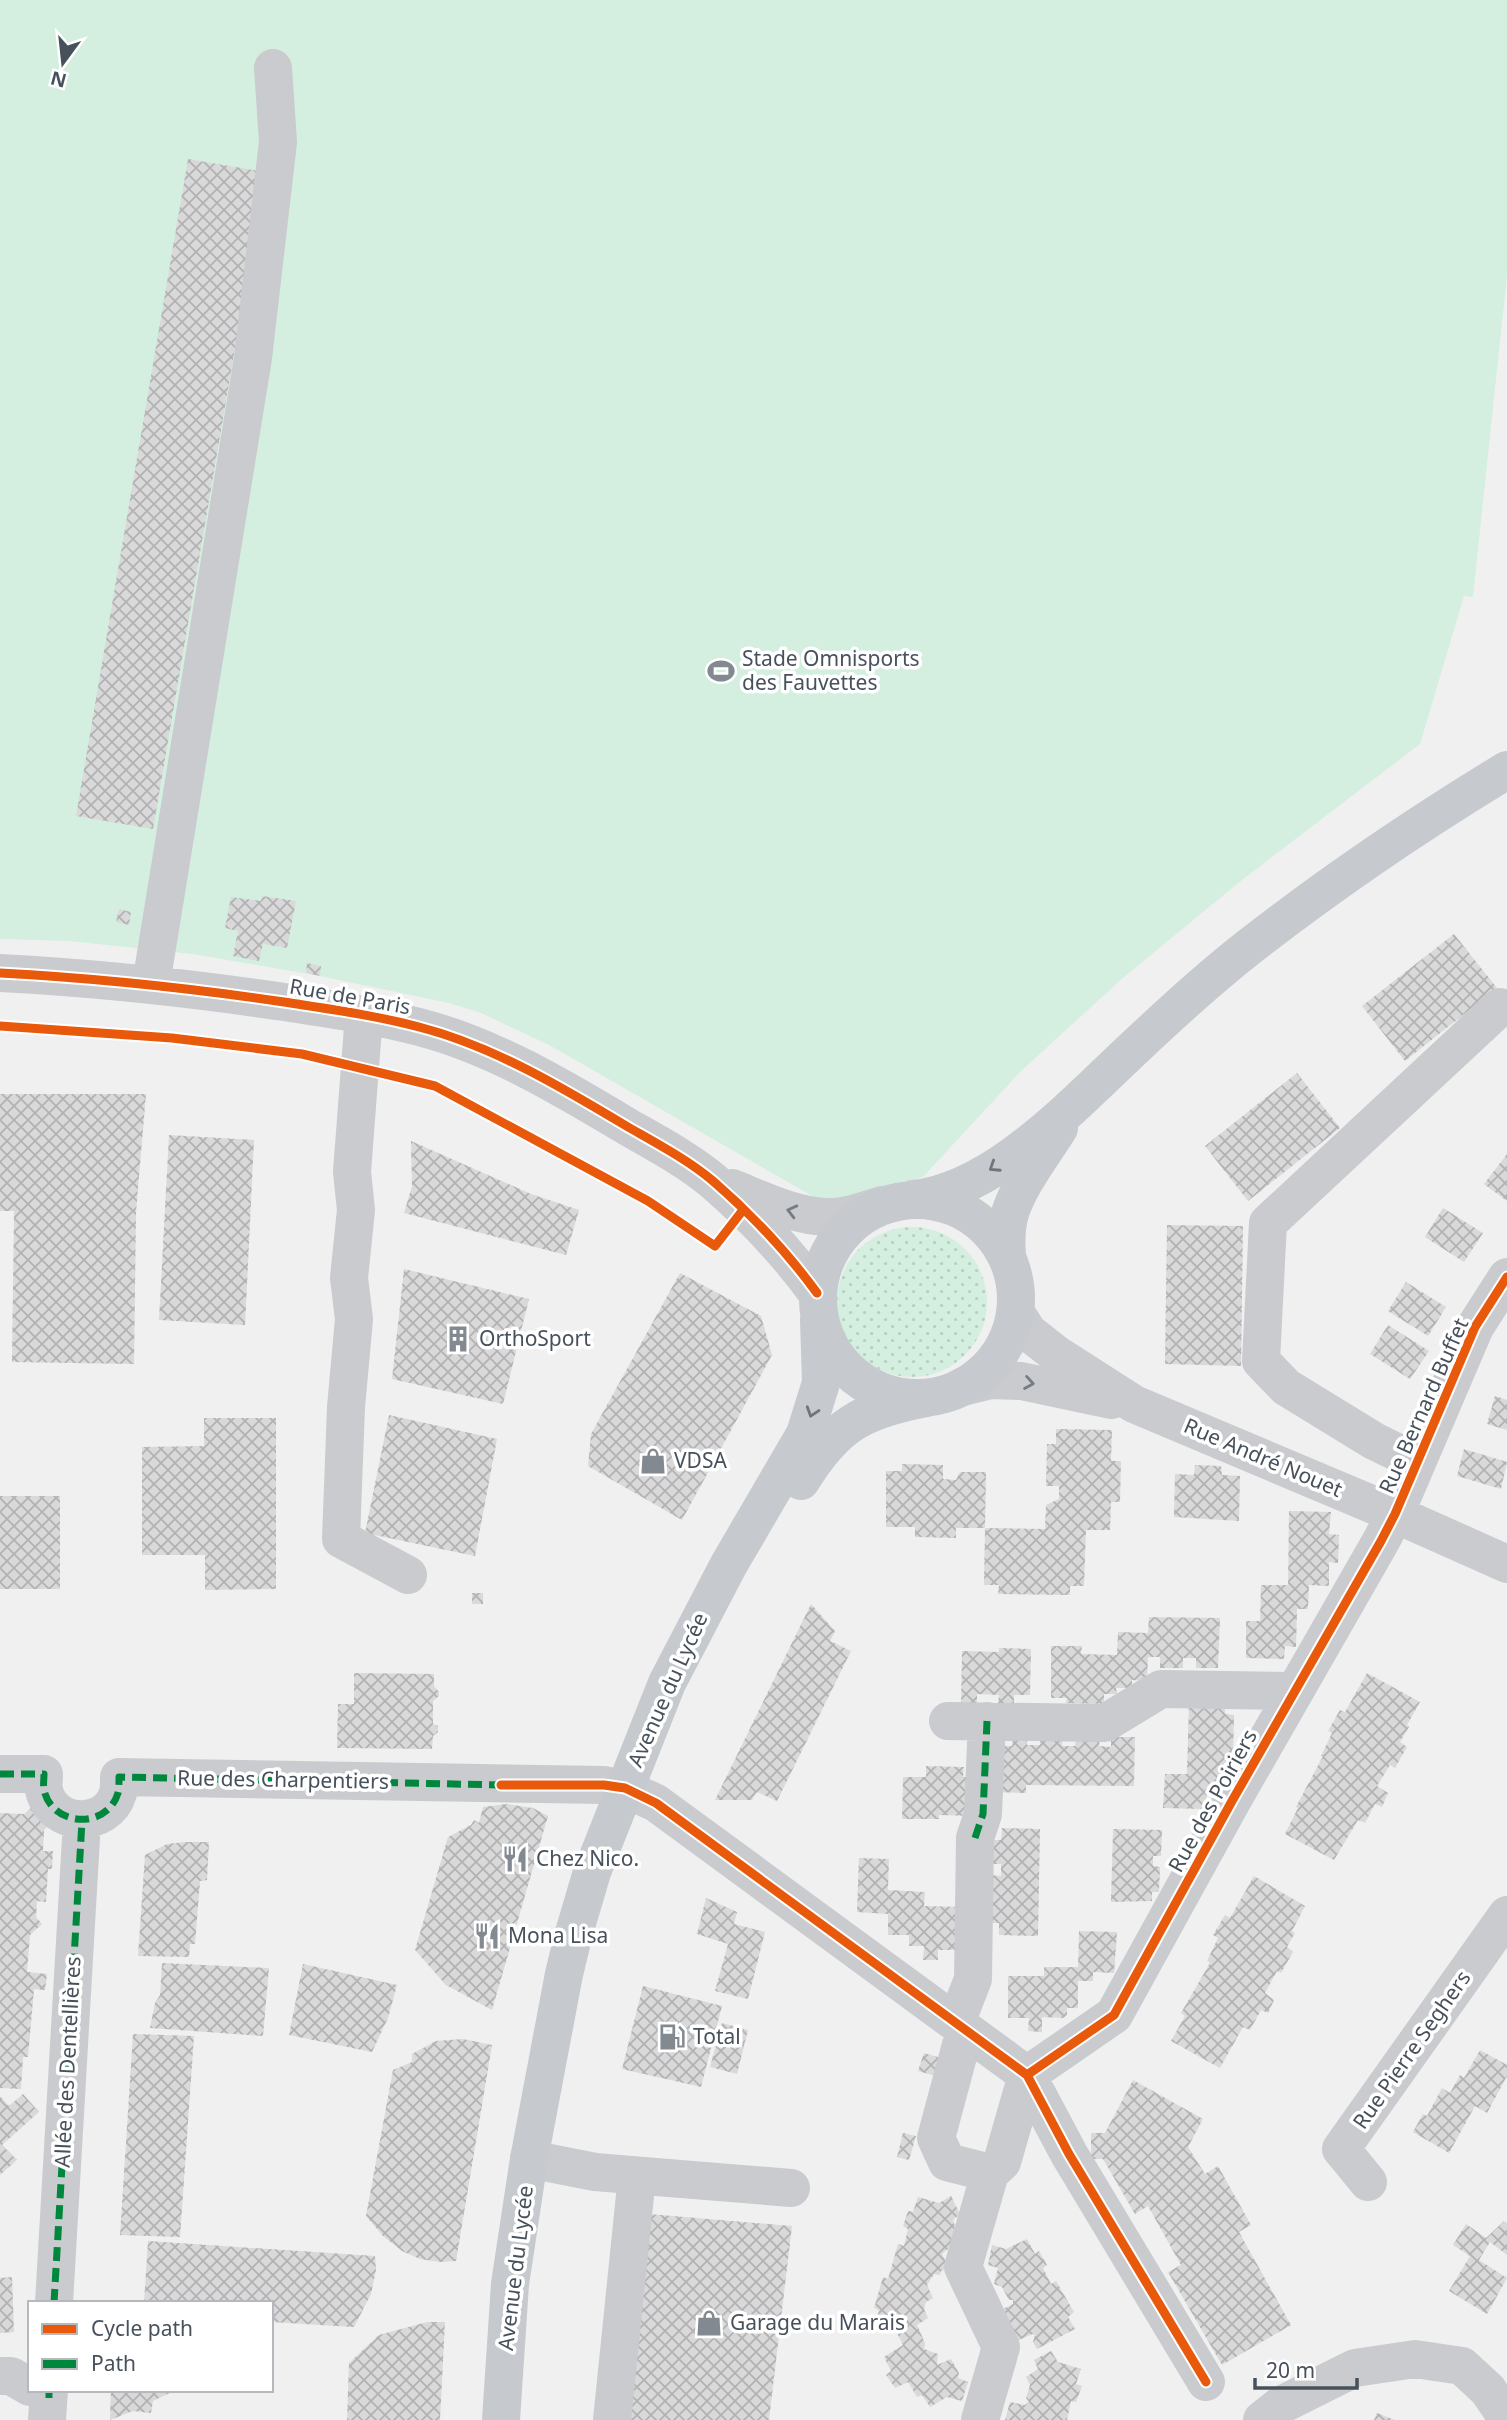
<svg xmlns="http://www.w3.org/2000/svg" width="1507" height="2420" font-family="'Noto Sans',sans-serif">
	<defs>
		<pattern id="grass-dots" width="8" height="8" patternUnits="userSpaceOnUse" patternTransform="scale(1.75)"><rect width="8" height="8" fill="#d4efe0"/><path d="M2 2h.1M6 6h.1" fill="none" stroke="#b7cfc3" stroke-width="1.8" stroke-linecap="round"/></pattern>
		<pattern id="building-cross-hatch" width="8" height="8" patternUnits="userSpaceOnUse" patternTransform="scale(1.75)"><rect width="8" height="8" fill="#d9d9da"/><path d="M0 0l8 8M0 8l8-8" fill="none" stroke="#b2b2b4"/></pattern>
	</defs>
	<rect width="100%" height="100%" fill="#f0f0f0"/>
	<path fill="url(#grass-dots)" d="M837 1302a75 75 0 1 1 150 0a75 75 0 1 1-150 0Z"/>
	<path fill="#d4efe0" d="M0 0H1507V275L1473 597 1464 596 1420 744 1242 880 1124 977 1021 1071 923 1177 828 1205 549 1045 481 1013 449 1003 320 976 193 954 69 941 0 939Z"/>
	<path fill="url(#building-cross-hatch)" d="M188 159 265 172 153 829 76 816Z
		M262 896 296 901 287 948 263 944 259 961 233 956 238 931 225 928 231 897 261 901Z
		M119 909 131 912 129 925 116 922Z
		M1454 934 1497 988 1405 1061 1362 1006Z
		M307 963 321 966 320 976 306 973Z
		M1297 1073 1340 1128 1248 1201 1205 1146Z
		M0 1094H146L136 1212 134 1364 12 1362 14 1211H0Z
		M169 1135 254 1140 245 1325 159 1320Z
		M411 1141 531 1194 579 1210 566 1255 404 1213 412 1186Z
		M1507 1154V1201L1484 1184Z
		M1443 1208 1483 1233 1464 1262 1425 1237Z
		M1167 1225 1243 1226 1241 1366 1165 1364Z
		M404 1269 529 1299 503 1404 392 1379Z
		M680 1273 761 1316 772 1355 682 1520 588 1466 591 1434Z
		M1406 1282 1446 1307 1428 1336 1388 1311Z
		M1388 1325 1429 1351 1410 1379 1370 1354Z
		M1495 1396 1507 1400V1430L1487 1424Z
		M389 1415 497 1439 475 1556 365 1533Z
		M204 1418H276V1589L205 1590V1555H142V1447L204 1446Z
		M1056 1429 1112 1430 1111 1461H1121L1120 1502H1111L1110 1530H1086L1084 1586H1070V1595L998 1594 999 1585H984L985 1528 1045 1529 1046 1505 1059 1499V1486H1046L1047 1444H1056Z
		M1464 1449 1507 1462 1501 1489 1457 1476Z
		M902 1464 943 1465V1479L956 1480 960 1472H986L985 1528H956V1538L915 1537V1527H886V1471H902Z
		M1195 1465 1221 1466 1222 1475 1240 1476 1239 1521 1174 1517 1175 1474 1194 1475Z
		M0 1496H60V1589H0Z
		M1289 1511 1331 1512 1329 1534 1339 1535 1338 1563 1329 1562V1586L1309 1585 1308 1609H1297L1296 1647 1285 1646 1284 1659 1246 1658V1621H1260L1261 1585H1288Z
		M472 1593H483V1604H472Z
		M811 1604 835 1631 830 1641 851 1651 777 1801 757 1792 752 1800H715Z
		M1149 1617 1220 1618 1218 1668H1196V1658H1183V1668H1160V1657H1148L1147 1681 1132 1680V1688H1116L1117 1694H1104V1704L1066 1703 1067 1698H1051V1646H1082L1081 1654 1117 1655 1118 1632 1148 1633Z
		M999 1648 1031 1649 1030 1695H1014V1704H998L999 1695 977 1694V1704L961 1703 962 1651 999 1652Z
		M354 1673 434 1674V1686L439 1692V1696L433 1701V1724L438 1726V1732L433 1736 432 1749 337 1748 338 1704H354Z
		M1367 1673 1420 1702 1407 1725 1409 1727 1400 1742 1407 1747 1395 1768 1390 1765 1377 1786 1388 1793 1382 1807 1375 1804 1365 1823 1358 1820 1334 1860 1285 1834 1298 1808 1296 1807 1323 1756H1321L1332 1733 1328 1731 1340 1710 1345 1712Z
		M1189 1702H1225V1714L1234 1715 1233 1759 1231 1763H1224L1223 1774H1218L1217 1788 1207 1787 1206 1809 1163 1808 1165 1774H1187Z
		M1013 1736H1027V1745H1040V1736H1063L1062 1746H1075L1076 1736 1100 1737 1099 1746 1111 1747V1737H1135L1134 1786 1026 1785V1793L995 1792 996 1745 1012 1746Z
		M926 1766 964 1767 963 1777H975L974 1816 939 1815V1819H902L903 1777H926Z
		M507 1804 533 1808 548 1816 492 2010 446 1985 415 1950 448 1837 471 1825 474 1820 479 1823 483 1807Z
		M33 1806 50 1824 44 1830 43 1851H53L52 1869H48L46 1902 37 1901 36 1917 42 1924 30 1935 27 1972 47 1974 45 1990 34 1989 28 2057H23L21 2089 0 2088V1813L24 1814Z
		M1002 1828 1040 1829 1038 1936 999 1935V1923H988L989 1875 1001 1876V1864H989L990 1840H1001Z
		M1113 1829 1162 1830 1161 1856H1153V1866L1160 1867 1159 1892H1152V1901L1111 1902Z
		M185 1842H209L207 1880 200 1881 195 1944H190L189 1957 138 1956 145 1855 167 1844Z
		M859 1858 889 1859 888 1890 925 1892 924 1906 961 1907 960 1950H938V1960H923L924 1946H909V1935H888V1914L857 1912Z
		M1254 1876 1305 1906 1292 1931 1295 1933 1287 1947 1293 1952 1281 1973 1277 1971 1265 1993 1274 2000 1268 2013 1261 2010 1250 2030 1243 2027 1220 2068 1171 2041 1185 2016 1181 2013 1210 1963 1207 1961 1218 1938 1213 1935 1225 1915 1230 1918Z
		M706 1898 737 1912 734 1924 765 1932 748 1999 715 1991 728 1944 697 1934Z
		M1079 1931 1117 1932 1114 1973 1093 1972V1981H1078V2008H1067V2015L1063 2018 1042 2017V2032L1028 2031 1029 2018H1008V1976H1044V1967H1078Z
		M162 1963 269 1968 263 2036 150 2028 155 2003 160 1995Z
		M303 1964 397 1985 388 2018 372 2052 289 2035Z
		M643 1986 722 2006 701 2087 622 2069Z
		M722 2023 748 2030 737 2074 710 2067Z
		M133 2034 194 2036 180 2237 120 2235Z
		M463 2039 492 2045 456 2261 440 2262 420 2259 402 2251 383 2236 366 2216 393 2070 412 2062V2054L436 2041Z
		M1480 2050 1507 2065V2076L1487 2113 1475 2106 1449 2153 1413 2132 1423 2114 1427 2116 1442 2088 1450 2093 1460 2075 1464 2078Z
		M924 2053 948 2060 943 2078 918 2071Z
		M1133 2080 1203 2119 1188 2147 1205 2174 1218 2166 1251 2225 1239 2232 1291 2325 1222 2365 1168 2272 1181 2265 1148 2206 1135 2214 1103 2159H1091V2133H1105Z
		M23 2094 39 2112 2 2145 17 2160 0 2175V2096L9 2106Z
		M903 2133 916 2136 909 2160 897 2157Z
		M951 2196 960 2214 953 2220 955 2226 952 2241 948 2249 942 2254 949 2268 941 2271 940 2275 934 2274 927 2285 933 2298 926 2302 924 2309 928 2318 917 2325 925 2343 924 2349 938 2354 937 2365 951 2359 959 2373 958 2378 968 2382 962 2401 947 2397 930 2407 922 2395 917 2397 908 2382 895 2388 886 2375 891 2371 884 2357 903 2345 897 2333 875 2326 879 2310 874 2308 883 2277 888 2279 898 2244 904 2246 908 2229 903 2226 908 2211 913 2212 918 2197 939 2203Z
		M649 2214 792 2226 769 2420H626Z
		M1504 2221 1507 2223V2255L1490 2242 1479 2260 1507 2278 1487 2314 1449 2291 1470 2256 1453 2245 1466 2224 1486 2238Z
		M1027 2239 1035 2254 1039 2251 1047 2265 1043 2268 1051 2284 1056 2281 1074 2312 1068 2317 1075 2329 1037 2349 1033 2342 1035 2335 1033 2334 1016 2341 999 2311 1013 2304V2300H1009L1002 2287 994 2284 998 2268 988 2265 992 2245 1006 2249Z
		M148 2241 375 2256 376 2270 371 2294 354 2327 271 2322V2303H144Z
		M12 2277 14 2332 0 2333V2278Z
		M427 2322H445L440 2420H347L349 2363 379 2335Z
		M1051 2351 1058 2362 1081 2369 1076 2384 1082 2386 1076 2402 1071 2401 1067 2420H1005L1010 2402 1025 2405 1029 2402 1026 2398 1030 2385 1026 2377 1038 2369 1034 2360Z
		M111 2390H176L153 2401 151 2413 133 2411 110 2420Z
		M1377 2413 1395 2420H1374Z"/>
	<g fill="none" stroke-linecap="round" stroke-linejoin="round">
		<path stroke="#cacbce" stroke-width="38" d="M0 973C95 978 189 988 284 1002 329 1009 374 1015 419 1027 493 1046 563 1088 628 1127 656 1143 688 1160 713 1181 751 1214 787 1252 817 1293
			M151 984 253 358 278 142 273 68
			M364 1014 352 1172 356 1210 349 1278 354 1319 346 1407 341 1539 408 1575
			M732 1188C762 1200 794 1216 828 1217 846 1218 865 1210 882 1205
			M1016 1313 1028 1332 1056 1354 1134 1404 1395 1514 1507 1564
			M962 1387 991 1380 1021 1381 1111 1400
			M1417 1462 1374 1441 1286 1387 1261 1361 1268 1223 1500 1007
			M948 1721 1105 1723 1161 1689 1294 1691
			M0 1774H44C44 1779 43 1785 44 1790 52 1827 107 1830 118 1793 119 1789 119 1782 119 1777L604 1785C623 1788 638 1794 656 1803L1027 2075 1069 2154 1206 2382
			M956 2023 973 1979 975 1838 983 1814 987 1721
			M965 2030 936 2138 947 2162 990 2173 1002 2162 1027 2075
			M1027 2075 1114 2015 1232 1801 1381 1541 1395 1514 1475 1327 1507 1277
			M529 2159 595 2172 791 2188
			M1368 2182 1341 2149 1507 1915
			M54 2303 82 1821
			M0 2376H11L30 2387
			M47 2420 49 2390
			M612 2420 637 2176
			M980 2420 1001 2347 963 2267 990 2173
			M1262 2420 1281 2405 1355 2368 1415 2359 1462 2366 1488 2390 1507 2418"/>
		<path stroke="#c6c9cd" stroke-width="38" d="M913 1199C995 1191 1075 1103 1133 1049 1170 1014 1208 979 1249 947 1331 883 1418 824 1507 770
			M818 1299a99 99 0 1 1 198 0a99 99 0 1 1-198 0Z
			M1007 1256C1006 1243 1006 1230 1009 1217 1016 1188 1043 1154 1059 1128
			M801 1481C835 1425 862 1410 926 1398
			M501 2420 510 2284 529 2159 564 1974 574 1933 592 1872 667 1683 728 1566 805 1434 821 1383 819 1320"/>
		<path stroke="#00873e" stroke-width="7" stroke-dasharray="14 7" stroke-linecap="butt" d="M0 1774H44C44 1779 43 1785 44 1790 52 1827 107 1830 118 1793 119 1789 119 1782 119 1777L501 1785
			M975 1838 983 1814 987 1721
			M54 2303 82 1821
			M49 2398V2390"/>
		<g stroke="#fff" stroke-width="13">
			<path id="cycleway" d="M0 973C95 978 189 988 284 1002 329 1009 374 1015 419 1027 493 1046 563 1088 628 1127 656 1143 688 1160 713 1181 751 1214 787 1252 817 1293
				M0 1026 172 1038 302 1054 435 1086 648 1201 715 1246 743 1210
				M501 1785H604L625 1788 656 1803 1027 2075 1069 2154 1206 2382
				M1027 2075 1114 2015 1232 1801 1381 1541 1395 1514 1475 1327 1507 1277"/>
		</g>
		<use href="#cycleway" stroke="#e8590c" stroke-width="9"/>
	</g>
	<defs><path id="oneway-chevron" d="M-2-3.5L2.5 0L-2 3.5" fill="none" stroke-width="1.6" stroke-linecap="round" stroke-linejoin="round" transform="scale(1.75)"/></defs>
	<g stroke="#6d757e">
		<use href="#oneway-chevron" transform="translate(994 1167) rotate(147)"/>
		<use href="#oneway-chevron" transform="translate(812 1412) rotate(108)"/>
	</g>
	<g stroke="#757c84">
		<use href="#oneway-chevron" transform="translate(792 1211) rotate(-166)"/>
		<use href="#oneway-chevron" transform="translate(1029 1383) rotate(10)"/>
	</g>
	<defs>
		<g id="stadium-bare" transform="scale(2.1)"><path d="M0-5a6.5 5 0 1 0 0 10a6.5 5 0 1 0 0-10ZM-3.5-1.8h7v3.6h-7Z" fill="#828990" stroke="#fff" stroke-width="2.5" paint-order="stroke"/></g>
		<g id="building-bare" transform="scale(2.1)"><path d="M-4-6H4V6H1V3H-1V6H-4ZM-2.5-4.3h1.7v1.8h-1.7ZM.8-4.3h1.7v1.8H.8ZM-2.5-1h1.7V.8h-1.7ZM.8-1h1.7V.8H.8Z" fill="#828990" stroke="#fff" stroke-width="2.5" paint-order="stroke"/></g>
		<g id="shop-bare" transform="scale(2.1)"><path d="M-5-2.5h2.3a2.7 3.5 0 0 1 5.4 0H5L5.5 6h-11ZM-1.5-2.5h3a1.5 2.3 0 0 0-3 0Z" fill="#828990" stroke="#fff" stroke-width="2.5" paint-order="stroke"/></g>
		<g id="restaurant-bare" transform="scale(2.1)"><path d="M-5-6h1v4h1v-4h1v4h1v-4h1v5L-1.5 .5V6h-2V.5L-5-1ZM5-6V6H3V1.5H1.5Q1.5-4 5-6Z" fill="#828990" stroke="#fff" stroke-width="2.5" paint-order="stroke"/></g>
		<g id="fuel-bare" transform="scale(2.1)"><path d="M-5.5-6h7V0h2V4h1.3V-2.5L3-4.5l.8-.8L6-3V5H2.5V1h-1V6h-7ZM-4.2-4.7v3.2H.2V-4.7Z" fill="#828990" stroke="#fff" stroke-width="2.5" paint-order="stroke"/></g>
	</defs>
	<g fill-rule="evenodd">
		<use href="#stadium-bare" x="721" y="671"/>
		<use href="#building-bare" x="458" y="1339"/>
		<use href="#shop-bare" x="653" y="1461"/>
		<use href="#restaurant-bare" x="515" y="1859"/>
		<use href="#restaurant-bare" x="487" y="1936"/>
		<use href="#fuel-bare" x="672" y="2037"/>
		<use href="#shop-bare" x="709" y="2323"/>
	</g>
	<g text-anchor="middle" stroke-width="7" stroke-linejoin="round" paint-order="stroke">
		<g font-size="21" fill="#47515c" stroke="#fff" text-anchor="start">
			<text x="742" y="666">Stade Omnisports<tspan x="742" dy="24">des Fauvettes</tspan></text>
			<text x="479" y="1346">OrthoSport</text>
			<text x="674" y="1468">VDSA</text>
			<text x="536" y="1866">Chez Nico.</text>
			<text x="508" y="1943">Mona Lisa</text>
			<text x="693" y="2044">Total</text>
			<text x="730" y="2330">Garage du Marais</text>
		</g>
		<g font-size="21" fill="#47515c" stroke="#fff">
			<text transform="translate(350 997) rotate(10)" y="7">Rue de Paris</text>
			<text transform="translate(1424 1406) rotate(-66)" y="7">Rue Bernard Buffet</text>
			<text transform="translate(1263 1458) rotate(23)" y="7">Rue André Nouet</text>
			<text transform="translate(668 1690) rotate(-66)" y="7">Avenue du Lycée</text>
			<text transform="translate(283 1780) rotate(1)" y="7">Rue des Charpentiers</text>
			<text transform="translate(1213 1801) rotate(-61)" y="7">Rue des Poiriers</text>
			<text transform="translate(1412 2050) rotate(-55)" y="7">Rue Pierre Seghers</text>
			<text transform="translate(68 2062) rotate(-87)" y="7">Allée des Dentellières</text>
			<text transform="translate(516 2268) rotate(-83)" y="7">Avenue du Lycée</text>
		</g>
	</g>
	<rect x="28" y="2301" width="245" height="91" fill="#ffffff" stroke="#b5b9be" stroke-width="2"/>
	<rect x="42" y="2324" width="35" height="10" fill="#e8590c" stroke="#b5b9be" stroke-width="2"/>
	<text x="91" y="2336" font-size="21" fill="#47515c">Cycle path</text>
	<rect x="42" y="2359" width="35" height="10" fill="#00873e" stroke="#b5b9be" stroke-width="2"/>
	<text x="91" y="2371" font-size="21" fill="#47515c">Path</text>
	<g transform="translate(63 63) rotate(195)" stroke="#ffffff" stroke-width="5" paint-order="stroke">
	<path d="M0-5L12 26L0 18L-12 26Z" fill="#47515c"/>
	<text y="-10" font-size="19" font-weight="bold" text-anchor="middle" fill="#47515c">N</text>
	</g>
	<path d="M1255 2378v10h102v-10" fill="none" stroke="#47515c" stroke-width="3.5"/>
	<text x="1266" y="2378" font-size="21" fill="#47515c" stroke="#ffffff" stroke-width="5" paint-order="stroke">20 m</text>
</svg>
